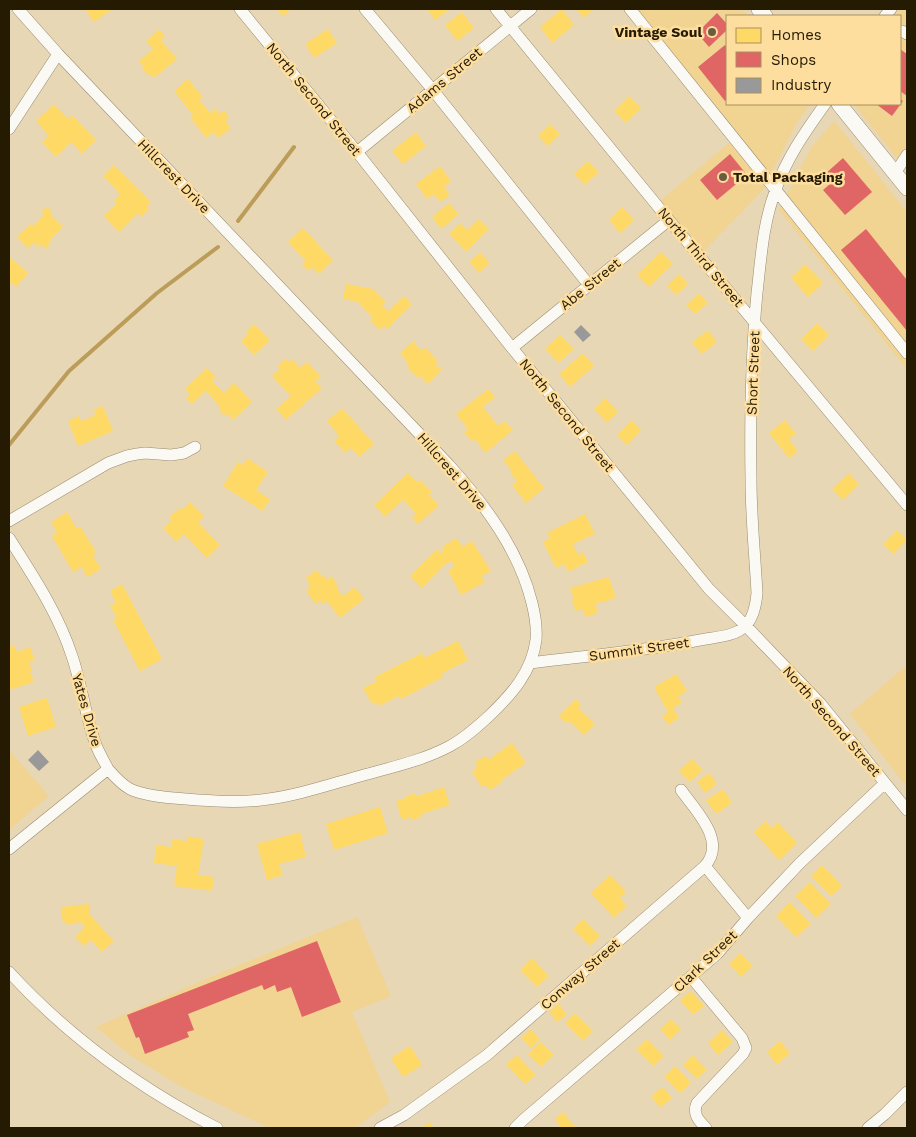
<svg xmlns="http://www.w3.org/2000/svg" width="916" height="1137" font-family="'Work Sans',sans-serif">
	<rect width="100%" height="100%" fill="#e7d7b5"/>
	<path fill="#f1d392" d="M622 9H742L748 16H727V104H810L796 124 763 190 703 252 660 201 730 142Z
		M900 9H907V171L854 104H900V16H895Z
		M834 121 907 212V369L779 210 811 148Z
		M907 665V787L850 714Z
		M9 750 49 796 9 830Z
		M357 917 391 996 352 1012 390 1102 355 1128H270L178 1085 130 1055 96 1027 206 979Z"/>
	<path fill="#ffd966" d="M85 9H110L111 10 94 22Z
		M276 9H291L283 16Z
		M427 9H450L435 20Z
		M562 9 574 25 552 43 540 27Z
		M576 9H594L584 18Z
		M462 12 474 28 457 41 445 25Z
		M159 29 165 36 161 40 177 59 154 78 150 74 148 75 142 69 144 67 139 61 153 49 146 41Z
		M328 29 337 43 314 58 305 44Z
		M188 79 203 97 199 99 210 113 215 108 219 114 224 110 229 117 225 120 231 128 218 138 214 132 206 138 190 117 193 115 174 91Z
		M629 96 641 108 626 123 614 111Z
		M54 104 68 119 72 115 96 140 82 154 71 142 56 157 42 142 49 136 36 121Z
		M550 124 560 134 548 146 538 136Z
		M416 132 426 146 403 164 392 151Z
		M588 161 599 172 585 185 574 174Z
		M114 165 151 202 147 206 149 209 141 217 138 213 119 232 104 216 117 203 114 200 120 194 103 176Z
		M440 166 451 181 444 187 450 195 440 202 434 194 427 199 416 184Z
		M449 203 459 214 441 229 432 217Z
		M622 207 634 220 620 233 609 220Z
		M50 208 51 215 63 227 49 241 51 243 46 249 41 244 38 247 33 243 28 248 17 237 31 224 33 226 43 216 42 209Z
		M479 219 489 229 466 252 449 234 460 223 467 230Z
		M303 228 333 260 319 274 312 267 309 271 302 264 306 261 288 242Z
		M480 252 490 263 479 273 469 262Z
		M661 252 673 264 649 287 637 275Z
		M10 257 28 273 16 287 11 282 9 285V258Z
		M805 264 823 283 808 297 791 278Z
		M679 274 688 284 676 295 667 286Z
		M346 284 373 289 386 302 382 305 388 311 404 296 412 304 387 329 384 326 380 330 370 320 372 317 358 302 343 299Z
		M699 293 708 303 695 314 686 305Z
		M817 323 829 335 813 351 801 339Z
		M254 324 270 340 254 355 241 341 248 334 246 332Z
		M708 330 717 342 702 354 692 342Z
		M560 335 574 349 559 363 545 349Z
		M413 341 421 351 425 347 438 361 435 363 442 370 428 384 420 376 418 378 407 367 409 364 400 353Z
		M583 353 594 366 570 387 559 374Z
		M286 359 289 362 292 359 300 368 307 362 321 377 315 381 322 388 286 420 276 409 291 396 272 376 280 369 277 366Z
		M207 368 216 377 212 381 224 393 234 383 252 402 233 420 227 413 224 416 219 410 221 408 206 391 192 404 186 398 190 394 185 389Z
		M488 389 495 397 483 407 498 426 505 421 513 430 485 453 475 439 472 441 464 432 468 429 456 414Z
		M605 398 618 412 607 423 594 409Z
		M103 406 113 431 78 446 68 421 79 416 81 421 96 415 93 410Z
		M342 408 374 444 359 457 351 448 345 453 334 441 339 436 327 421Z
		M632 420 641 430 627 445 617 435Z
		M785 420 796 434 789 439 798 451 789 458 769 433Z
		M515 451 544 488 526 503 512 485 517 481 510 473 512 471 503 460Z
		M247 458 268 472 256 490 270 499 263 511 223 486 238 462 243 465Z
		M408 473 417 482 420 480 432 492 429 495 439 505 418 524 412 518 416 514 403 500 385 517 374 505Z
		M849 473 859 484 843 500 832 489Z
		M190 502 204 516 198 522 220 545 207 558 184 534 176 542 163 528 172 520 169 517 180 508 182 510Z
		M67 512 77 529 80 526 96 552 93 556 101 569 87 577 82 567 73 572 52 536 57 532 51 522Z
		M585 514 595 534 573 544 578 555 583 552 588 562 568 572 564 564 556 568 543 542 550 538 547 533Z
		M897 530 907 540 893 554 883 544Z
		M456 538 463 547 472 541 491 571 481 576 485 582 461 595 448 571 455 566 451 561 443 566 422 588 410 576 432 554 438 549 440 553 444 551 442 547Z
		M316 570 321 575H323L327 580 331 576 338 585 336 587 343 596 355 587 364 599 340 618 327 601 323 604 320 600 316 604 306 591 310 588 308 585 310 583 306 578Z
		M609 577 616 598 595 604 598 613 585 617 583 609 575 611 572 600 574 599 570 588Z
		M122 584 162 659 140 671 113 620 117 618 110 606 116 603 110 591Z
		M458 641 468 660 441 674 443 677 401 699 399 696 379 706 376 702 372 704 363 688 377 681 375 677 422 653 424 658Z
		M14 645 17 652 30 647 35 660 29 662 32 672H30L34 682 9 690V647Z
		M676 674 687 691 678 696 682 703 673 708 679 718 668 725 662 716 668 712 654 687Z
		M47 698 56 727 28 736 19 707Z
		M576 699 581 705 578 708 595 724 584 735 569 721 566 723 559 716Z
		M512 743 526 763 501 780 502 782 490 790 486 785 482 787 472 772 478 767 474 763 485 756 488 760Z
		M692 759 703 770 690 782 679 771Z
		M709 773 717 784 705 793 697 782Z
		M444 787 450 805 421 814V817L412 820 411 817 402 820 396 801 405 799 404 797 415 793 417 796Z
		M723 789 732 803 716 814 706 800Z
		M380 807 388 833 334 850 326 824Z
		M765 821 772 828 778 822 797 843 779 860 754 832Z
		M300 832 306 857 279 864 283 875 267 880 257 844Z
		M187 836 204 839 198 875 214 877 212 891 174 886 177 866 154 863 156 845 171 847 172 839 187 841Z
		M822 865 842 886 831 896 811 876Z
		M610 875 626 892 620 898 627 906 614 918 591 893Z
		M810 882 831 904 816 918 795 896Z
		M790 902 811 924 796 937 776 916Z
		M89 904 90 915 114 941 102 952 91 940 84 946 75 937 85 927 80 922 67 925 62 919 61 907Z
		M583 919 600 936 590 946 573 929Z
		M740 953 753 966 741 977 729 964Z
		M532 958 549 976 537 987 520 970Z
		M691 991 704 1006 693 1015 680 1000Z
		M559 1004 567 1015 557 1022 549 1012Z
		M575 1013 593 1031 583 1041 565 1023Z
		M671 1019 681 1029 670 1040 660 1029Z
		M531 1029 540 1039 531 1048 521 1038Z
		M722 1030 733 1042 718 1055 708 1043Z
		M647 1039 664 1056 653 1066 636 1049Z
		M780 1041 790 1053 777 1065 767 1052Z
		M541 1042 554 1055 541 1067 528 1054Z
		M410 1046 422 1065 403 1077 391 1058Z
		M517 1055 536 1075 525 1084 506 1064Z
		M693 1055 707 1070 697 1079 683 1065Z
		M675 1066 691 1083 680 1093 664 1077Z
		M663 1087 672 1098 660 1108 651 1096Z
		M563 1112 576 1128H557L560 1125 555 1119Z
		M429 1122 434 1128H423Z"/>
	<path fill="#e06666" d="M717 13 727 24V30L709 47 697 33Z
		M725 45 727 48V99L725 101 698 67Z
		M900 49 907 54V96L900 91Z
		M900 99 903 101 892 116 876 104H900Z
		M730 154 747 175 717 200 700 180Z
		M843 158 872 192 845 215 823 190 830 184 824 175Z
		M866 229 907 280V331L841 250Z
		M317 941 341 1002 302 1017 291 987 277 992 275 985 264 990 262 985 188 1014 194 1030 187 1032 189 1037 145 1054 139 1037 136 1038 127 1015Z"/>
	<path fill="#999" d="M581 325 591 335 583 342 574 332Z
		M38 750 49 762 39 771 28 760Z"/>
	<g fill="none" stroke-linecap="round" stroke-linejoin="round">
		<path stroke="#bb9d59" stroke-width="4" d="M238 221 294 147
			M9 445 69 371 157 293 218 247"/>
		<g stroke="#978b70" stroke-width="12">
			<path id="minor" d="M18 9 58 54 449 465C485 505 519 550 532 603 535 615 537 628 536 640 532 672 511 695 489 716 477 727 465 738 450 746 424 760 393 767 364 775 331 784 297 796 261 800 236 803 211 801 186 799 169 798 145 796 130 789 121 784 114 776 108 769
				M240 9 357 152 512 348 709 589 746 626 820 703 907 810
				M365 9 432 89 589 285
				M496 9 669 220 907 505
				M630 9 907 353
				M885 16 891 9
				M902 31 907 34
				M9 129 58 54
				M357 152 531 9
				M895 173 907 155
				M512 348 669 220
				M9 521 108 463 127 456 137 454 145 453 171 455 178 454 184 453 195 447
				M9 538C33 576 58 613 72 656 82 685 85 716 96 745 99 753 104 761 108 769L9 849
				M530 663C587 656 644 651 700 640 714 637 736 637 746 625 754 617 756 604 757 593 755 556 751 517 751 480 750 418 751 355 757 293 761 258 763 222 776 189 787 157 806 131 825 104
				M705 866 748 918
				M9 972C68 1036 139 1088 217 1128
				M691 977 742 1038 746 1048 743 1054 697 1103C692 1114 699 1121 706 1128
				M380 1128 404 1115 487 1055 705 866C727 841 696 811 681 790
				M515 1128 523 1120 717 954 748 918 800 863 885 783
				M868 1128 885 1114 907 1092"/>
		</g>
		<g stroke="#978b70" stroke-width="16">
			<path id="major" d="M759 9 765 16
				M839 104 907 188"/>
		</g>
		<use href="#minor" stroke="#fbf9f4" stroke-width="11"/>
		<use href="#major" stroke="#fbf9f4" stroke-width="15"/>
	</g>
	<g fill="#695c41" stroke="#fdde9f" stroke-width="2">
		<circle cx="712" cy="32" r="5"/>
		<circle cx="723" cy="177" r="5"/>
	</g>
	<g text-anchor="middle" stroke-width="5" stroke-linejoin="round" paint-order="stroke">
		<g font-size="14" font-weight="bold" fill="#251a02" stroke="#fdde9f" text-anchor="end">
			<text x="702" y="37">Vintage Soul</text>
			<text x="733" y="182" text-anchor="start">Total Packaging</text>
		</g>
		<g font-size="14" fill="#251a02" stroke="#fdde9f">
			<text transform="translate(444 80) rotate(-40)" y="5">Adams Street</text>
			<text transform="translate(314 99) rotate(51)" y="5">North Second Street</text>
			<text transform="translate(174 176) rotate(46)" y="5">Hillcrest Drive</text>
			<text transform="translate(701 257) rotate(50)" y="5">North Third Street</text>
			<text transform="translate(590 284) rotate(-39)" y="5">Abe Street</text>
			<text transform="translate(753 373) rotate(-88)" y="5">Short Street</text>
			<text transform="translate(567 415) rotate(51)" y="5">North Second Street</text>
			<text transform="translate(452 471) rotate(49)" y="5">Hillcrest Drive</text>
			<text transform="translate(639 649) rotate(-8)" y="5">Summit Street</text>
			<text transform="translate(87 710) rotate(74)" y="5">Yates Drive</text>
			<text transform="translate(832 721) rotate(49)" y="5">North Second Street</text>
			<text transform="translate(705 961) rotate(-44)" y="5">Clark Street</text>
			<text transform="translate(580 974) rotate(-41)" y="5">Conway Street</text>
		</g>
	</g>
	<rect width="916" height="1137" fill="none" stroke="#251a02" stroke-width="20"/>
	<rect x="726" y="15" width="175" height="90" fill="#fdde9f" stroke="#a79060"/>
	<rect x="736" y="28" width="25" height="15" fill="#ffd966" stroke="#a79060"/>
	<text x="771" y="40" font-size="15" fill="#251a02">Homes</text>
	<rect x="736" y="52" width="25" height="15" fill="#e06666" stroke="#a79060"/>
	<text x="771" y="65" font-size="15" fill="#251a02">Shops</text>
	<rect x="736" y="78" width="25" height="15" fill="#999999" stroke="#a79060"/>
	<text x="771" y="90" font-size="15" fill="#251a02">Industry</text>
</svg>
